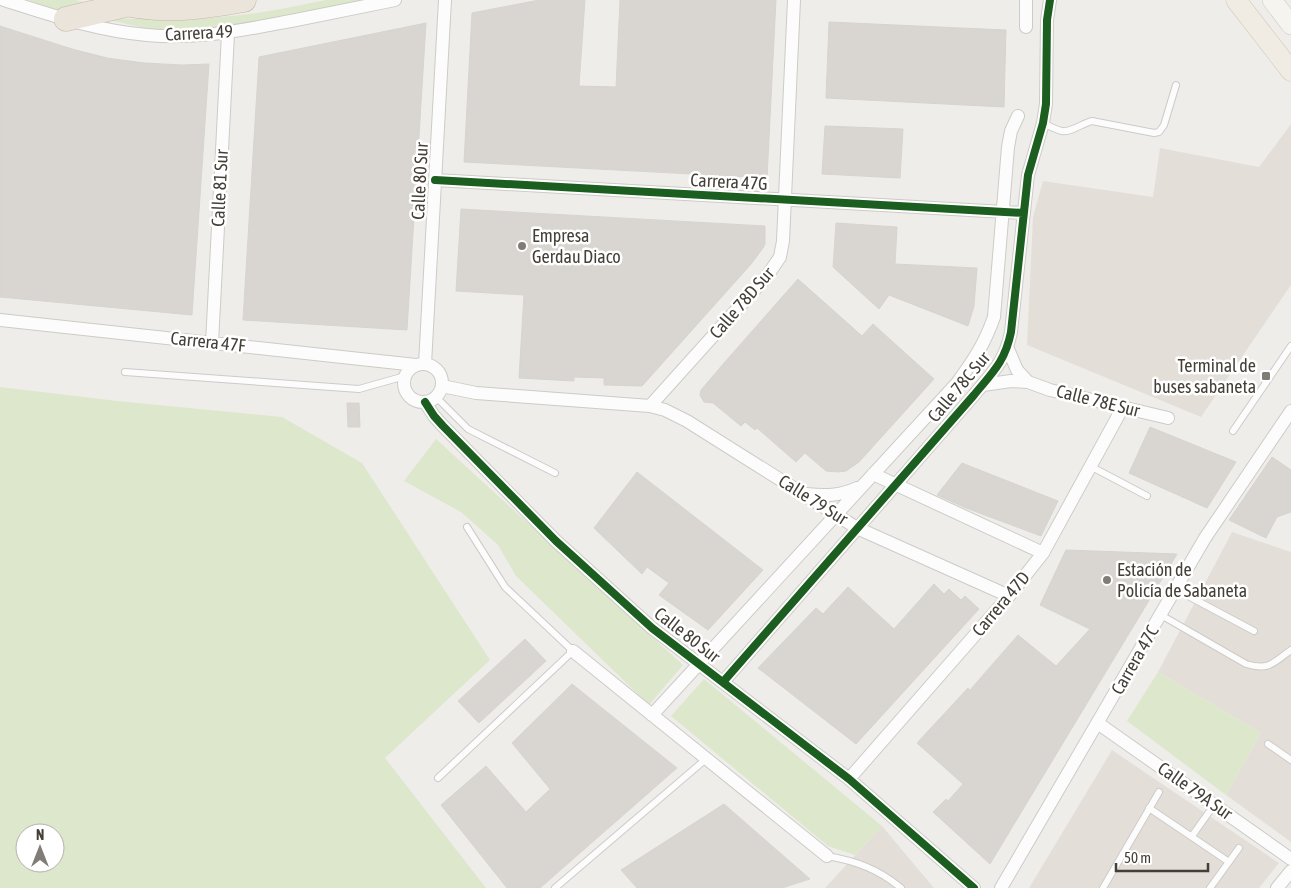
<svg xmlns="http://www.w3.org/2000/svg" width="1291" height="888" font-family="'Asap Condensed',sans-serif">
	<rect width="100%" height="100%" fill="#efedea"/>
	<path fill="#e3dfd8" d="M1291 124V285L1201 417 1027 345 1033 217 1043 181 1153 197 1160 148 1259 167Z
		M1232 532 1291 552V842L1226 795 1261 733 1158 672Z
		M1112 750 1279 863 1259 888H1029Z
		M882 826 934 888H825Z"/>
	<path fill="#dde7cc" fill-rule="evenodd" d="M28 0H76L83 2 64 13Z
		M326 0H367L237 27 191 30 150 29 100 18C140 19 179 20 219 17 255 15 291 7 326 0Z
		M0 387 117 401 282 417 362 463 490 660 385 758 486 888H0ZM25 833H55V863H25Z
		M436 439 683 665 649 705 516 576 498 545 461 512 404 481Z
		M1158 672 1261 733 1226 795 1127 721Z
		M704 679 882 826 855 855 828 846 671 716Z"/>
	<path fill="#d9d6d2" stroke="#d7d4d0" d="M539 0H585L579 86 616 87 620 0H776L767 178 464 162 472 13Z
		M829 22 1006 30 1004 107 826 98Z
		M426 23 407 330 243 320 259 57Z
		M0 26 72 49 107 58 144 63 182 65 209 64 192 315 0 297Z
		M825 126 903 129 900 178 822 174Z
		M461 209 765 226V244L763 248 752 263 642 386 604 385V378L574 377V381L519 378 524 295 456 291Z
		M836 223 897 227 895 264 977 268 974 306 968 326 889 295 879 309 833 267Z
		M798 279 862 336 873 324 934 379 859 462 846 471 838 472 826 471 805 453 796 462 757 428 755 430 745 422 741 426 713 403 704 402 700 395 701 390 724 363Z
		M347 403H359L360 427H348Z
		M1150 427 1236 462 1207 508 1129 473Z
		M1272 457 1291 470V512L1277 517 1266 538 1229 520Z
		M962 463 1058 501 1041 536 966 508 937 495Z
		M637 472 763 570 708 630 659 595 669 583 647 567 642 574 594 528Z
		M1066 550 1177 554 990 864 933 812 946 799 948 801 963 784 917 743 968 688 970 690 1018 635 1056 666 1090 629 1040 605Z
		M934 584 944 594 949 589 961 600 965 596 979 609 856 744 758 668 816 608 823 614 848 587 894 629Z
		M525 639 546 661 479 723 458 701Z
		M572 684 677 768 540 888H507L441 805 486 766 526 812 550 789 512 743Z
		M724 804 810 879 782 888H637L621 870Z"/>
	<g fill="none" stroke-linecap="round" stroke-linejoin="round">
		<g stroke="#cdcbc8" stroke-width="8">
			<path id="lane" d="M1043 123C1049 126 1056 130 1062 131 1070 133 1083 123 1092 121L1154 133 1159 132 1164 125 1176 85
				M125 372 359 389 405 376
				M436 397 468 429 555 473
				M1233 431 1291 346
				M1090 466 1147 496
				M1175 589 1254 631
				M1161 615 1246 664C1269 671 1273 663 1291 650
				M1268 744 1291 760
				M438 778 573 651 505 587 467 527
				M1149 808 1229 862
				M1192 836 1214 805
				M827 856C856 861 878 869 901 888
				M555 888 706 759
				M1103 888 1159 792
				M1210 888 1239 848"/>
		</g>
		<g stroke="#cdcbc8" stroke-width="14">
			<path id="street" d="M4 0C51 15 98 31 147 35 196 40 243 30 291 21 325 14 360 7 395 0
				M1026 27V0
				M435 180 1023 213
				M0 320 416 365
				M212 343 228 34
				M1008 349 1017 370 1028 382
				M404 383a19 19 0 1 1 38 0a19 19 0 1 1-38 0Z
				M425 364 445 0
				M983 385 1011 381 1028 382 1050 390 1168 418
				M442 386 476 393 650 406 665 410 687 421 857 528 1009 596
				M425 402 434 416 443 426 556 541 652 628 849 779 974 888
				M650 406 767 276 780 257 783 241 794 0
				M873 474 1043 553
				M806 494C825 496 840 496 857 488
				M573 651 827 856
				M723 682 974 395C992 373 1005 362 1011 332L1028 175 1043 123 1046 104 1047 20 1050 0
				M652 715 957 383C974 360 985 343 994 317L1008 147 1011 131 1018 116
				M1099 724 1291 859
				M849 779 1009 596 1043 553 1123 407
				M1001 888 1205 538 1291 411
				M1277 888 1291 871"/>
		</g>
		<g stroke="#cecac1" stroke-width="20">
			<path id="secondary" d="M1272 0 1291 25"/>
		</g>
		<g stroke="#d0c8b9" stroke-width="21">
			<path id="primary" d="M1236 0 1291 71"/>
		</g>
		<g stroke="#c4b9a8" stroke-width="25">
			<path id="highway" d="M106 0C156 13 194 9 244 0
				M66 19 125 5"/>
		</g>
		<use href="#lane" stroke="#fdfcfc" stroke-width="6"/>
		<use href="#street" stroke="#fdfcfc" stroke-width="12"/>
		<use href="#secondary" stroke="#f6f4ef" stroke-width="19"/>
		<use href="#primary" stroke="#f0ece4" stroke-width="20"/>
		<use href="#highway" stroke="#eae4da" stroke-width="24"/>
		<g stroke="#fff" stroke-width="11">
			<path id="cycleway" d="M435 180 1023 213
				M425 402 434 416 443 426 556 541 652 628 849 779 974 888
				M723 682 974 395C992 373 1005 362 1011 332L1028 175 1043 123 1046 104 1047 20 1050 0"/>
		</g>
		<use href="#cycleway" stroke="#1b5e20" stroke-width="8"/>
	</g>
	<g fill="#807c76" stroke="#fff" stroke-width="2">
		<circle cx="522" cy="246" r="5"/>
		<rect x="1261" y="371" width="10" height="10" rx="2.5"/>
		<circle cx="1107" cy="580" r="5"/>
	</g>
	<g text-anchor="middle" stroke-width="5" stroke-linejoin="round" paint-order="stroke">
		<g font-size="18" fill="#443f37" stroke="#fff">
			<text transform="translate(199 33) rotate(-3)" y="6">Carrera 49</text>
			<text transform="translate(420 181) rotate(-87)" y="6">Calle 80 Sur</text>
			<text transform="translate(729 182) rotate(3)" y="6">Carrera 47G</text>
			<text transform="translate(220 188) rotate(-87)" y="6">Calle 81 Sur</text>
			<text transform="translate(742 303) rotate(-49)" y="6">Calle 78D Sur</text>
			<text transform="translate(208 342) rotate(6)" y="6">Carrera 47F</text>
			<text transform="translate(959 387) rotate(-50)" y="6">Calle 78C Sur</text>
			<text transform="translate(1098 401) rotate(14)" y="6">Calle 78E Sur</text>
			<text transform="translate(813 500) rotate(32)" y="6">Calle 79 Sur</text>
			<text transform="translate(1001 604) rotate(-50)" y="6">Carrera 47D</text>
			<text transform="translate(687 635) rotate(38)" y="6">Calle 80 Sur</text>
			<text transform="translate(1135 660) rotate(-60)" y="6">Carrera 47C</text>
			<text transform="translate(1195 791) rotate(35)" y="6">Calle 79A Sur</text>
		</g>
		<g font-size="18" fill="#443f37" stroke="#fff" text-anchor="start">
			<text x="532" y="242">Empresa<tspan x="532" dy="21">Gerdau Diaco</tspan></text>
			<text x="1256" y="372" text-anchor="end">Terminal de<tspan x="1256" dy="21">buses sabaneta</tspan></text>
			<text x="1117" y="576">Estación de<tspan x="1117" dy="21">Policía de Sabaneta</tspan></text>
		</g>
	</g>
	<g transform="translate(40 848)"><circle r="24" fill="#ffffff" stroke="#b4b2af"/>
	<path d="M0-4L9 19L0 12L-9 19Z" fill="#807c76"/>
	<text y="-8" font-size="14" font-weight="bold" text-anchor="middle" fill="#443f37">N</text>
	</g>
	<path d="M1116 863v8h92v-8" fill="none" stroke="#443f37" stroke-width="2.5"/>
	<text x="1124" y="863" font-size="15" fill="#443f37" stroke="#ffffff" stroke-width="4" paint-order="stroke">50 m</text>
</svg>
